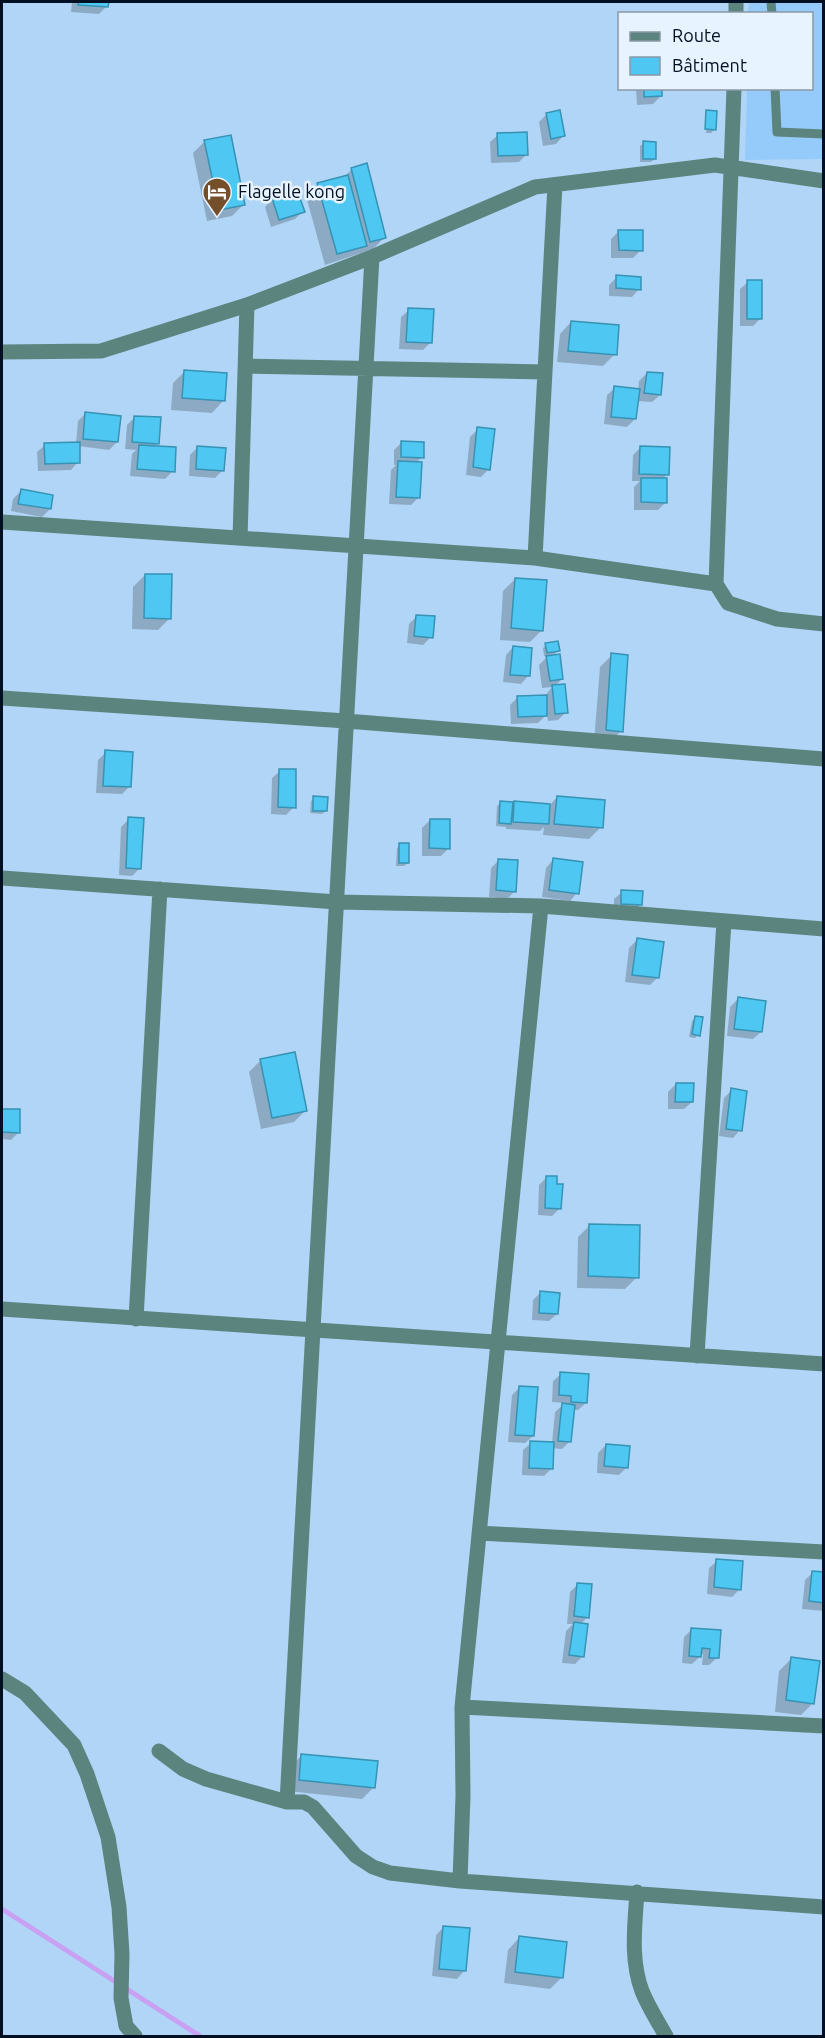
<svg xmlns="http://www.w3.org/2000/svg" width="825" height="2038" font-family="Ubuntu,sans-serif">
	<rect width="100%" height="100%" fill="#b1d5f6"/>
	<path fill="#95cbfb" d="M749 2H823V159L745 160 747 89 812 88V14L748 13Z"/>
	<path fill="#0003" d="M72 2H107V6L99 14 71 12Z
		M636 88H660L661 96 653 104 637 105Z
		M707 112 716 113 714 130 711 133H706L708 114H705Z
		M547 114 563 136 556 144 543 146 539 122Z
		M498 135 527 154 519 162 491 163 490 142Z
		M205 141 244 204 232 216 207 221 193 153Z
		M644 143 655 159 651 162H640V146Z
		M352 169 385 237 373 249 325 265 306 196 318 184 344 177Z
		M296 192 303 211 295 219 271 227 265 207 272 199Z
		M619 231 641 250 633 258H611V239Z
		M617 277 639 289 632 297 609 296V285Z
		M748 282 760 319 753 326H740V289Z
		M409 310 431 342 423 350 399 349 401 317Z
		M571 322 615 354 603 366 557 362 560 334Z
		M185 371 223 401 212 413 171 410 173 383Z
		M647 373 660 395 652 402 637 401 635 419 627 427 604 424 607 395 615 388 638 390 639 381Z
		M86 413 117 442 109 450 78 446V462L71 470 38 471 37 452 45 445 76 444 78 421Z
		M135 417 158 443 153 447 173 471 165 479 130 476 132 454 136 450 125 449 127 425Z
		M478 429 489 469 481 477 466 475 470 437Z
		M401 443 422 457 416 463 419 497 411 505 389 504 391 470 396 465H394V450Z
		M198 447 223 470 215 478 189 476 190 455Z
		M641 447 667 474 662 480 666 502 658 510H634V487L640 481H632L633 455Z
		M21 491 50 509 42 517 11 511 13 499Z
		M145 575 170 618 158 630 132 629 133 587Z
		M515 579 542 630 530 642 500 640 503 591Z
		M417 616 431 637 423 645 407 643 409 624Z
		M546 645 558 651 552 657 562 679 554 687 566 712 558 720 548 721 547 714 538 723 511 724 510 705 518 697 545 696 552 687 542 688 539 665 549 655 544 656 543 648Z
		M513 647 528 676 521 684 503 682 506 655Z
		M612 655 621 731 609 743 594 742 600 667Z
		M106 752 130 786 122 794 96 793 98 760Z
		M280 771 294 807 286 815 271 814 272 778Z
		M557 797 601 827 589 839 543 835 544 827 540 831 506 829V827L496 826 497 806 500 803 511 807 515 803 550 805Z
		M314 798 326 811 322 814 310 813 311 801Z
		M129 819 139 869 132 876 119 875 121 827Z
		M430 820 449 848 441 856H422V828Z
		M400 844 408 863 404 866H396L397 848Z
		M553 860 577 893 570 901 542 897 546 868Z
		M498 861 515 891 507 899 489 897 491 868Z
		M622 892 641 904 633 912 614 911V899Z
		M637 940 658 977 650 985 625 982 629 948Z
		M738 999 761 1032 753 1039 727 1036 730 1007Z
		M695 1018 698 1035 695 1038 689 1037 692 1021Z
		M261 1060 306 1110 294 1122 261 1129 249 1072Z
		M676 1084 692 1102 684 1109H668V1092Z
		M732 1090 740 1130 733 1138 719 1136 724 1098Z
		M2 1110 19 1111V1132L11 1140 2 1139Z
		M547 1177 560 1208 552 1216 538 1215 539 1185Z
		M590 1225 637 1277 625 1289 577 1288 578 1237Z
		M541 1292 557 1314 549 1321 532 1320 533 1300Z
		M561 1374 586 1403 578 1410H573L569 1442 562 1449 552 1448V1468L544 1476 522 1475 523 1450 531 1443H552L555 1412 565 1403 552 1402 553 1381Z
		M520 1387 533 1436 525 1443 508 1442 512 1395Z
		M606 1445 627 1467 619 1475 597 1473 598 1453Z
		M717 1561 740 1589 732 1597 707 1594 709 1568Z
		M812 1573 824 1574V1611L802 1609 805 1580Z
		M577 1585 588 1617 580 1624 583 1656 575 1664 562 1663 566 1631 573 1624H567L570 1592Z
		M692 1629 719 1632 717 1658 709 1665H702L703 1654 692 1664 682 1663 684 1637Z
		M791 1659 813 1703 801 1715 775 1712 779 1671Z
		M302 1755 374 1787 362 1799 288 1791 290 1767Z
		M444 1927 464 1971 457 1979 432 1976 436 1935Z
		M519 1938 562 1977 550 1989 504 1983 508 1950Z"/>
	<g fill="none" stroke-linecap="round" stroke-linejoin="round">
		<path stroke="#c8a1f3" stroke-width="5" d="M2 1909 200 2036"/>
	</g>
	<path fill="#4ec7f2" stroke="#3693b4" stroke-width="1.5" d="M79 2H109L108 7 78 5Z
		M644 88H662V96L644 97Z
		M560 110 565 136 551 139 546 113Z
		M706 110 717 111 716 130 705 129Z
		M527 132 528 155 498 156 497 133Z
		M231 135 245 205 219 210 204 140Z
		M643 141 656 142V159H643Z
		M367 163 386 238 370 242 351 168Z
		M348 175 367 246 337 254 317 183Z
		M297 190 305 212 279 220 272 198Z
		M618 230H643V251L619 250Z
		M616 275 641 277V290L616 288Z
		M747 280H762V319H747Z
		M408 308 434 309 432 343 406 342Z
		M571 321 619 325 617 355 568 351Z
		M184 370 227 373 225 401 182 398Z
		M647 372 663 373 661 395 644 393Z
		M614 386 640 389 636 419 611 417Z
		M85 412 121 416 118 442 83 439Z
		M134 416 161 417 159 444 132 442Z
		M477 427 495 429 490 470 473 467Z
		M401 441 424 442V458L401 457Z
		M80 442V463L45 464 44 443Z
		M139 445 176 447 175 472 137 469Z
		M197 446 226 448 224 471 196 469Z
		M640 446 670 447 669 475 639 474Z
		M398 461 422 462 420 498 396 497Z
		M641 478H667V503L641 502Z
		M21 489 53 495 51 509 18 504Z
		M145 574H172L171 619 144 618Z
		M515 578 547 580 543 631 511 628Z
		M416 615 435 616 433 638 414 636Z
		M558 641 560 651 547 653 545 643Z
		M513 646 532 648 530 676 510 675Z
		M611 653 628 655 623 732 606 730Z
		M560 654 563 679 550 681 546 656Z
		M565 684 568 713 555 714 552 685Z
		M547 695V716L518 717 517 696Z
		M105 750 133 752 131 787 103 786Z
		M279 769H296V808L278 807Z
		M313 796 328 797 327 811H313Z
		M557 796 605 800 603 828 554 824Z
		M500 801 513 802 511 824 499 823Z
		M514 801 550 804 549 824 513 822Z
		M128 817 144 818 141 869 126 868Z
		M430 819H450V849L429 848Z
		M399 843H409V863H399Z
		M553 858 583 862 579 894 549 890Z
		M498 859 518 860 516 892 496 890Z
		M621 890 643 891 642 905 621 904Z
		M637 938 664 942 659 978 632 975Z
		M738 997 766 1001 762 1032 734 1029Z
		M695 1016 703 1017 700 1036 692 1034Z
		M295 1052 307 1111 272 1118 260 1059Z
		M676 1083H694L693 1102H675Z
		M731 1088 747 1091 742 1131 726 1129Z
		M2 1109H20V1133L2 1132Z
		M546 1176H557V1184H563L561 1209 545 1208Z
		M589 1224 640 1225 639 1278 588 1276Z
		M540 1291 560 1293 558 1314 539 1313Z
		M560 1372 589 1374 587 1403 571 1402V1396L559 1395Z
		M519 1386 538 1387 534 1436 515 1435Z
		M562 1403 575 1405 571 1442 558 1441Z
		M530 1441 554 1442 553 1469 529 1468Z
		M606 1444 630 1446 628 1468 604 1466Z
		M716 1559 743 1561 741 1590 714 1587Z
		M812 1571 824 1572V1603L809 1601Z
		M577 1583 592 1584 589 1618 574 1616Z
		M574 1622 588 1624 584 1657 569 1655Z
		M691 1628 721 1630 719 1658H709L710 1649 702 1648 701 1657 689 1656Z
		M791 1657 820 1661 814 1704 786 1700Z
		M301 1754 378 1761 375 1788 299 1780Z
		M443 1926 470 1928 466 1971 439 1969Z
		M519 1936 567 1942 563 1978 515 1972Z"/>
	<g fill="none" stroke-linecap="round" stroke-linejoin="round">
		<path stroke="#5c847e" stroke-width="9" d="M771 2 772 14
			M775 88 777 132 824 134"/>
		<path stroke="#5c847e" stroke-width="15" d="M736 14V2
			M2 352 101 351 247 305 372 257 535 187 715 165 824 181
			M246 366 545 372
			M2 522 535 558 716 584 728 603 777 619 824 624
			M240 538 247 305
			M535 558 555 185
			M716 584 734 88
			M2 698 346 721 824 759
			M2 878 337 902 541 906 824 929
			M2 1309 824 1364
			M136 1319 160 889
			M697 1356 724 921
			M479 1533 824 1552
			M2 1679 25 1693 74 1745 87 1774 108 1837 119 1907 122 1954 121 1998 126 2026 135 2036
			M462 1707 824 1726
			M159 1751 183 1769 206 1779 287 1802H304L313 1807 356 1856 373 1867 390 1873 460 1881 824 1907
			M287 1802 372 257
			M460 1881 463 1796 462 1707 541 906
			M637 1892C635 1924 630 1959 642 1991 648 2006 658 2022 666 2036"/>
	</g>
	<defs>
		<g id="hotel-pin" transform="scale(1.5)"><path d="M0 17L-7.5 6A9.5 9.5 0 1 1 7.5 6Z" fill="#744f2a" stroke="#e7f3fe"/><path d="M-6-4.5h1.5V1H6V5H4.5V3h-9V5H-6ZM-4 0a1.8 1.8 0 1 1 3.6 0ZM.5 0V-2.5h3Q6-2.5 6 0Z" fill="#fff"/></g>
	</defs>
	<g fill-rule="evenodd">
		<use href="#hotel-pin" x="217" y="192"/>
	</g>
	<g text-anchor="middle" stroke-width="5" stroke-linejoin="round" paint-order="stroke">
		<g font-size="18" fill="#000f22" stroke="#e7f3fe" text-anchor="start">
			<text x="238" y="198">Flagelle kong</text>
		</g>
	</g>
	<rect width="825" height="2038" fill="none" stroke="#000f22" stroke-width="6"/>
	<rect x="618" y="12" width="195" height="78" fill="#e7f3fe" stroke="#8b98a6" stroke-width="1.5"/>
	<rect x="630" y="32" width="30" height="9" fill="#5c847e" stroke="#8b98a6" stroke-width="1.5"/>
	<text x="672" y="42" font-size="18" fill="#000f22">Route</text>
	<rect x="630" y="57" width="30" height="18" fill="#4ec7f2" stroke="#8b98a6" stroke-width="1.5"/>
	<text x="672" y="72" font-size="18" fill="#000f22">Bâtiment</text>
</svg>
